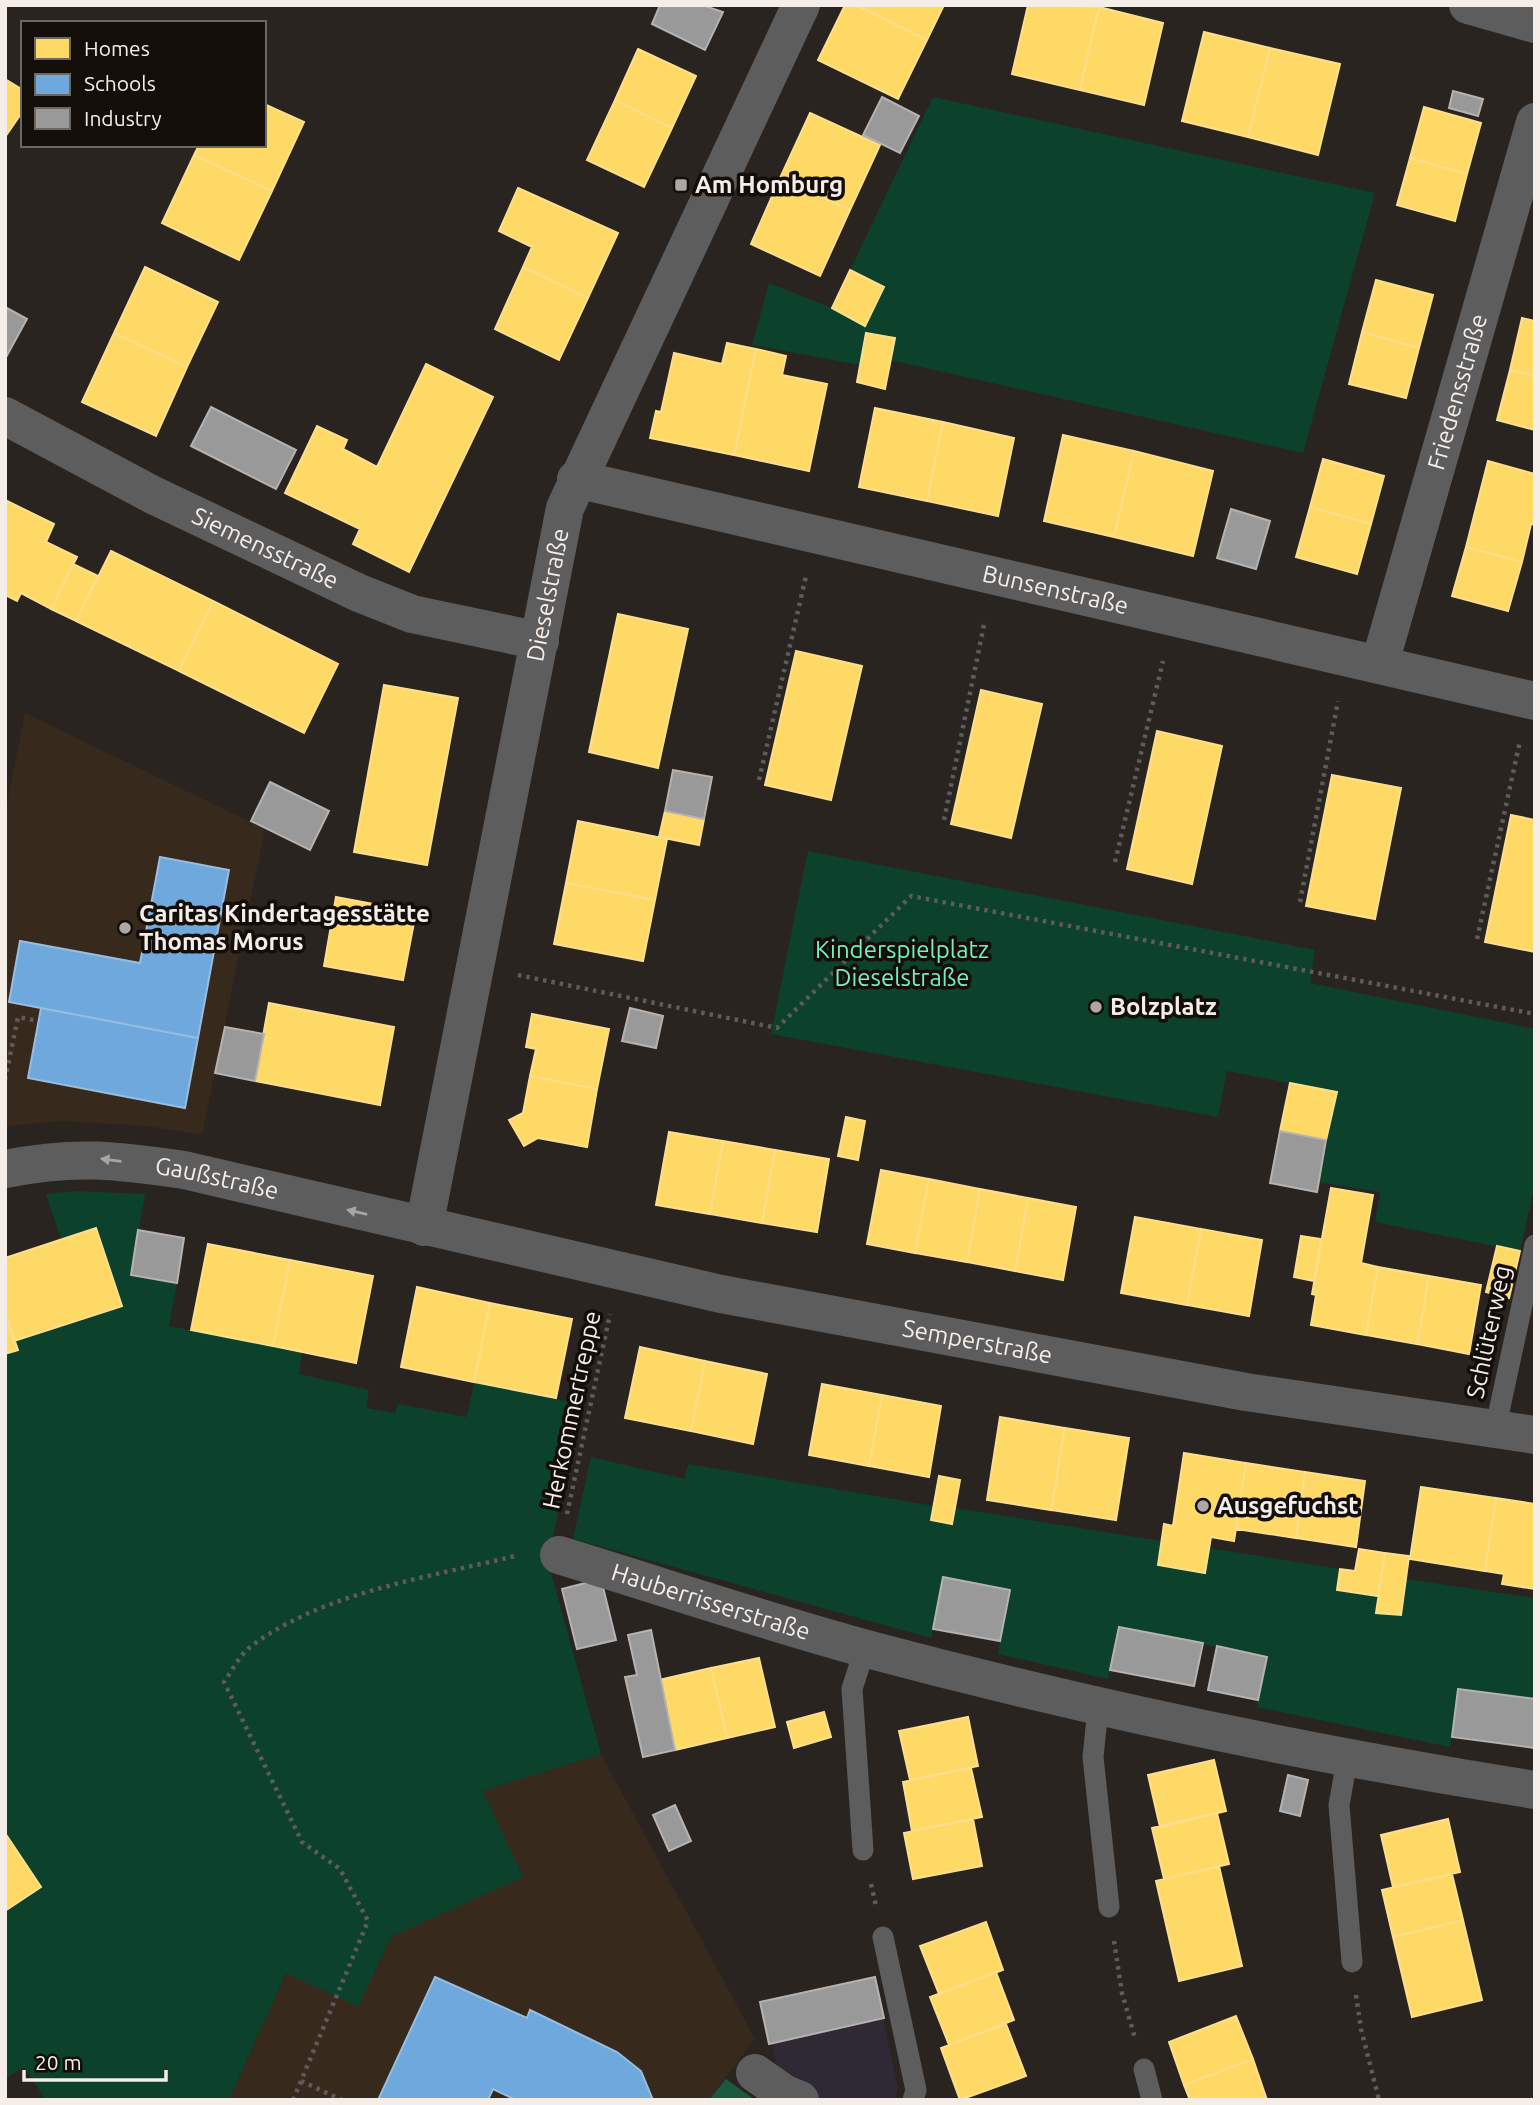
<svg xmlns="http://www.w3.org/2000/svg" width="1540" height="2105" font-family="Ubuntu,sans-serif">
	<rect width="100%" height="100%" fill="#2a2420"/>
	<path fill="#2f2936" d="M875 1977 898 2089 894 2100H800L785 2094 760 2002Z"/>
	<path fill="#38291d" d="M25 713 265 829 202 1135 147 1126 63 1121 5 1126V813Z
		M601 1754 755 2039 709 2100H229L286 1973 483 1791Z"/>
	<path fill="#0c412c" d="M933 97 1375 193 1303 453 890 360 895 338 866 333 860 365 752 345 769 283 832 308 866 325 884 287 850 270Z
		M808 851 1315 950 1310 983 1535 1029V1184L1520 1251 1375 1222 1380 1192 1318 1182 1336 1092 1227 1071 1218 1117 771 1034Z
		M74 1191 145 1194 131 1275 177 1283 169 1326 302 1352 299 1374 369 1390 366 1408 395 1413 398 1404 467 1417 474 1382 580 1404 548 1562 601 1754 483 1791 523 1877 391 1937 358 2007 286 1973 229 2100H46L24 2067 5 2079V1911L41 1887 5 1833V1354L17 1350 14 1341 122 1306 97 1229 61 1239 46 1194Z
		M591 1457 685 1479 688 1464 934 1506 952 1524 955 1508 1161 1541 1158 1565 1205 1572 1209 1548 1340 1569 1337 1590 1378 1596 1377 1613 1401 1615 1406 1579 1535 1598V1699L1458 1689 1450 1747 1257 1707 1267 1657 1119 1627 1108 1679 998 1654 1010 1590 943 1578 931 1638 573 1539Z"/>
	<path fill="#1c5a40" d="M726 2079 755 2100H709Z"/>
	<path fill="#ffd966" stroke="#fcdf8d" stroke-width="2" d="M845 5H856L927 40 898 99 818 60Z
		M856 5H944L927 40Z
		M1028 5 1099 7 1080 90 1012 74Z
		M1099 7 1163 23 1144 105 1080 90Z
		M1204 32 1270 48 1248 137 1182 121Z
		M1270 48 1340 64 1318 155 1248 137Z
		M638 49 696 76 672 128 615 100Z
		M5 79 23 90V111L5 137Z
		M615 100 672 128 644 187 587 160Z
		M264 104 304 122 272 191 194 155 199 145H264Z
		M1424 107 1481 123 1467 174 1410 158Z
		M810 113 880 145 850 210 780 178Z
		M194 155 272 191 239 260 162 223Z
		M1410 158 1467 174 1455 221 1397 205Z
		M780 178 850 210 820 276 751 244Z
		M518 188 618 233 588 298 523 267 532 247 499 231Z
		M145 267 218 302 187 367 114 333Z
		M523 267 588 298 559 360 495 329Z
		M850 270 884 287 865 326 832 308Z
		M1376 280 1433 295 1419 348 1362 332Z
		M1522 318 1535 321V376L1510 370Z
		M1362 332 1419 348 1406 398 1349 384Z
		M114 333 187 367 156 436 82 402Z
		M866 333 895 338 885 389 857 382Z
		M727 343 756 349 734 455 650 438 656 411 661 412 674 353 722 364Z
		M756 349 786 356 782 375 827 384 809 471 734 455Z
		M426 364 493 397 409 572 353 544 360 529 285 493 317 426 347 440 343 449 377 467Z
		M1510 370 1535 376V430L1497 420Z
		M875 408 943 422 927 501 859 487Z
		M943 422 1014 438 998 516 927 501Z
		M1063 435 1134 451 1114 537 1044 521Z
		M1134 451 1213 471 1193 556 1114 537Z
		M1323 459 1384 476 1371 524 1310 507Z
		M1488 461 1535 474V525L1531 524 1522 562 1466 547Z
		M5 500 54 524 46 542 77 557 51 609 21 593 17 601 5 595Z
		M1310 507 1371 524 1357 574 1296 557Z
		M1466 547 1522 562 1508 611 1452 596Z
		M111 551 213 601 179 671 76 621Z
		M73 564 98 576 76 621 51 609Z
		M213 601 338 664 304 733 179 671Z
		M618 614 688 629 658 768 589 752Z
		M796 651 862 666 831 800 765 785Z
		M384 685 458 698 427 865 354 852Z
		M981 690 1042 704 1011 838 951 824Z
		M1157 731 1222 746 1192 884 1127 869Z
		M1332 775 1401 788 1375 919 1306 906Z
		M665 811 704 819 699 845 659 837Z
		M1511 815 1535 820V952L1485 942Z
		M578 821 667 839 655 900 566 883Z
		M566 883 655 900 643 961 554 944Z
		M336 897 416 912 403 980 324 966Z
		M269 1003 394 1027 380 1105 255 1081Z
		M532 1014 609 1029 597 1089 530 1076 536 1049 526 1047Z
		M530 1076 597 1089 587 1147 538 1138 524 1146 509 1120 523 1113Z
		M1290 1083 1337 1092 1326 1140 1280 1131Z
		M846 1117 865 1121 858 1160 838 1156Z
		M669 1132 723 1141 710 1214 656 1205Z
		M723 1141 775 1150 762 1223 710 1214Z
		M775 1150 829 1159 817 1232 762 1223Z
		M881 1170 929 1179 915 1253 867 1244Z
		M929 1179 980 1189 967 1262 915 1253Z
		M1331 1188 1373 1195 1361 1263 1378 1267 1366 1335 1311 1325 1316 1295 1312 1294Z
		M980 1189 1028 1198 1015 1271 967 1262Z
		M1028 1198 1076 1207 1063 1280 1015 1271Z
		M1135 1217 1201 1229 1187 1305 1121 1293Z
		M96 1228 122 1306 14 1341 5 1312V1258Z
		M1201 1229 1262 1240 1249 1316 1187 1305Z
		M1301 1236 1321 1239 1314 1281 1294 1277Z
		M208 1244 290 1260 273 1346 191 1330Z
		M1497 1246 1520 1251 1509 1298 1486 1292Z
		M290 1260 373 1276 356 1363 273 1346Z
		M1378 1267 1429 1276 1417 1344 1366 1335Z
		M1429 1276 1481 1285 1469 1354 1417 1344Z
		M417 1287 490 1303 474 1382 401 1367Z
		M490 1303 572 1319 556 1398 474 1382Z
		M5 1312 18 1350 5 1354Z
		M640 1347 705 1361 691 1431 625 1418Z
		M705 1361 767 1374 753 1444 691 1431Z
		M822 1384 882 1395 869 1466 809 1455Z
		M882 1395 941 1406 929 1477 869 1466Z
		M1000 1417 1065 1428 1051 1510 987 1500Z
		M1065 1428 1129 1438 1116 1520 1051 1510Z
		M1184 1453 1246 1463 1234 1541 1211 1537 1205 1573 1158 1565 1164 1524 1173 1526Z
		M1246 1463 1305 1472 1296 1538 1236 1529Z
		M1305 1472 1365 1481 1356 1547 1296 1538Z
		M939 1476 960 1480 952 1524 931 1520Z
		M1421 1487 1496 1498 1485 1571 1410 1559Z
		M1496 1498 1535 1504V1589L1502 1584 1504 1574 1485 1571Z
		M1359 1549 1385 1553 1378 1596 1337 1590 1340 1569 1355 1571Z
		M1385 1553 1409 1556 1401 1615 1376 1613Z
		M759 1658 775 1727 727 1738 711 1668Z
		M711 1668 727 1738 675 1750 659 1680Z
		M824 1712 831 1737 794 1748 787 1722Z
		M968 1717 978 1766 910 1780 899 1731Z
		M1214 1760 1226 1811 1160 1827 1148 1775Z
		M971 1768 982 1817 912 1831 903 1782Z
		M1217 1813 1229 1864 1164 1879 1152 1828Z
		M973 1819 982 1866 913 1879 904 1833Z
		M1448 1819 1460 1872 1393 1887 1381 1835Z
		M5 1833 41 1887 5 1911Z
		M1219 1866 1242 1966 1179 1981 1156 1881Z
		M1452 1874 1463 1920 1393 1937 1382 1890Z
		M1463 1920 1482 2000 1412 2017 1393 1937Z
		M986 1922 1003 1970 939 1994 920 1946Z
		M996 1972 1014 2020 949 2045 930 1997Z
		M1236 2016 1253 2059 1184 2085 1169 2042Z
		M1006 2024 1026 2076 960 2100 941 2048Z
		M1253 2059 1267 2100H1190L1184 2085Z"/>
	<path fill="#6fa8dc" stroke="#97bddf" stroke-width="2" d="M160 857 229 870 198 1038 9 1002 20 941 140 963Z
		M41 1008 198 1038 185 1108 28 1078Z
		M435 1977 527 2018 530 2010 617 2052 641 2071 653 2100H516L493 2089 488 2100H378Z"/>
	<path fill="#999" stroke="#b5b2b0" stroke-width="2" d="M660 5H702L723 12 705 50 652 24Z
		M1453 91 1483 99 1478 116 1449 108Z
		M882 97 919 116 900 153 863 135Z
		M5 307 27 319 5 359Z
		M211 407 296 450 276 489 191 446Z
		M1231 509 1270 521 1256 569 1217 558Z
		M673 770 712 777 704 819 665 811Z
		M270 782 329 811 310 850 251 821Z
		M630 1008 663 1016 656 1048 622 1041Z
		M225 1027 264 1034 255 1081 215 1073Z
		M1280 1131 1326 1140 1317 1192 1270 1183Z
		M138 1230 184 1238 177 1283 131 1275Z
		M943 1577 1010 1590 1000 1641 933 1629Z
		M601 1579 616 1640 577 1649 562 1589Z
		M1119 1627 1203 1643 1194 1686 1110 1670Z
		M651 1630 675 1750 643 1757 625 1677 637 1675 628 1635Z
		M1217 1646 1267 1657 1258 1700 1208 1690Z
		M1458 1689 1535 1699V1748L1452 1737Z
		M1288 1775 1308 1780 1300 1816 1280 1811Z
		M675 1805 691 1841 669 1851 653 1815Z
		M875 1977 884 2018 769 2044 760 2002Z"/>
	<g fill="none" stroke-linecap="round" stroke-linejoin="round">
		<path stroke="#5e5b5a" stroke-width="4.5" stroke-dasharray="3.5 5" stroke-linecap="butt" d="M759 780 806 576
			M944 820 985 620
			M1115 862 1163 661
			M1300 902 1338 701
			M1477 939 1520 741
			M518 975 777 1028 911 896 1535 1014
			M5 1080 18 1017 38 1021
			M567 1514 610 1314
			M871 1884 876 1906
			M1114 1941 1122 1993 1135 2038
			M1356 1995 1361 2029 1379 2100
			M301 2081 342 2100
			M293 2100 368 1921 340 1869 302 1842 224 1682C232 1671 239 1656 249 1648 319 1593 430 1577 515 1556"/>
		<path stroke="#5d5d5d" stroke-width="21" d="M1495 1430 1535 1245
			M1098 1708 1093 1757 1109 1907
			M1347 1760 1339 1805 1352 1962
			M863 1850 852 1689 865 1648
			M883 1937 916 2090 913 2100
			M1144 2069 1152 2100"/>
		<g stroke="#5d5d5d" stroke-width="38">
			<path d="M1468 5 1535 24"/>
			<path id="s1" d="M5 416 153 495 359 593 412 614 540 641"/>
			<path id="s2" d="M576 479 1535 701"/>
			<path id="s3" d="M1380 663 1535 122"/>
			<path id="s4" d="M5 1169C75 1155 115 1160 184 1170L721 1294 1246 1392 1535 1435"/>
			<path id="s5" d="M424 1227 565 508 801 5"/>
			<path id="s6" d="M559 1555C661 1586 764 1621 867 1649 1088 1708 1310 1754 1535 1790"/>
			<path d="M755 2073 785 2094 800 2100"/>
		</g>
	</g>
	<defs><path id="oneway-solid" d="M-6-.8H1V-3.2L6.5 0L1 3.2V.8H-6Z" transform="scale(1.75)"/></defs>
	<g fill="#a9a5a2">
		<use href="#oneway-solid" transform="translate(111 1160) rotate(-173)"/>
		<use href="#oneway-solid" transform="translate(357 1212) rotate(-167)"/>
	</g>
	<g fill="#aea7a1" stroke="#130e0a" stroke-width="2.5">
		<rect x="674" y="178" width="14" height="14" rx="3.5"/>
		<circle cx="125" cy="928" r="7"/>
		<circle cx="1096" cy="1007" r="7"/>
		<circle cx="1203" cy="1506" r="7"/>
	</g>
	<g text-anchor="middle" stroke-width="7" stroke-linejoin="round" paint-order="stroke">
		<g font-size="24" font-weight="bold" fill="#f5ede7" stroke="#130e0a" text-anchor="start">
			<text x="695" y="193">Am Homburg</text>
			<text x="139" y="922">Caritas Kindertagesstätte<tspan x="139" dy="28">Thomas Morus</tspan></text>
			<text x="1110" y="1015">Bolzplatz</text>
			<text x="1217" y="1514">Ausgefuchst</text>
		</g>
		<g font-size="24" fill="#f5ede7" stroke="#130e0a">
			<text dy="8" stroke="none"><textPath href="#s3" startOffset="282">Friedensstraße</textPath></text>
			<text dy="8" stroke="none"><textPath href="#s1" startOffset="292">Siemensstraße</textPath></text>
			<text dy="8" stroke="none"><textPath href="#s2" startOffset="492">Bunsenstraße</textPath></text>
			<text dy="8" stroke="none"><textPath href="#s5" startOffset="644">Dieselstraße</textPath></text>
			<text dy="8" stroke="none"><textPath href="#s4" startOffset="214">Gaußstraße</textPath></text>
			<text transform="translate(1489 1332) rotate(-78)" y="8">Schlüterweg</text>
			<text dy="8" stroke="none"><textPath href="#s4" startOffset="992">Semperstraße</textPath></text>
			<text transform="translate(572 1410) rotate(-78)" y="8">Herkommertreppe</text>
			<text dy="8" stroke="none"><textPath href="#s6" startOffset="159">Hauberrisserstraße</textPath></text>
		</g>
		<g font-size="24" fill="#76f0ba" stroke="#130e0a">
			<text x="902" y="958">Kinderspielplatz<tspan x="902" dy="28">Dieselstraße</tspan></text>
		</g>
	</g>
	<rect width="1540" height="2105" fill="none" stroke="#f5ede7" stroke-width="14"/>
	<rect x="21" y="21" width="245" height="126" fill="#130e0a" stroke="#6d6762" stroke-width="2"/>
	<rect x="35" y="38" width="35" height="21" fill="#ffd966" stroke="#6d6762" stroke-width="2"/>
	<text x="84" y="56" font-size="21" fill="#f5ede7">Homes</text>
	<rect x="35" y="74" width="35" height="21" fill="#6fa8dc" stroke="#6d6762" stroke-width="2"/>
	<text x="84" y="91" font-size="21" fill="#f5ede7">Schools</text>
	<rect x="35" y="108" width="35" height="21" fill="#999999" stroke="#6d6762" stroke-width="2"/>
	<text x="84" y="126" font-size="21" fill="#f5ede7">Industry</text>
	<path d="M24 2070v10h142v-10" fill="none" stroke="#f5ede7" stroke-width="3.5"/>
	<text x="35" y="2070" font-size="21" fill="#f5ede7" stroke="#130e0a" stroke-width="5" paint-order="stroke">20 m</text>
</svg>
